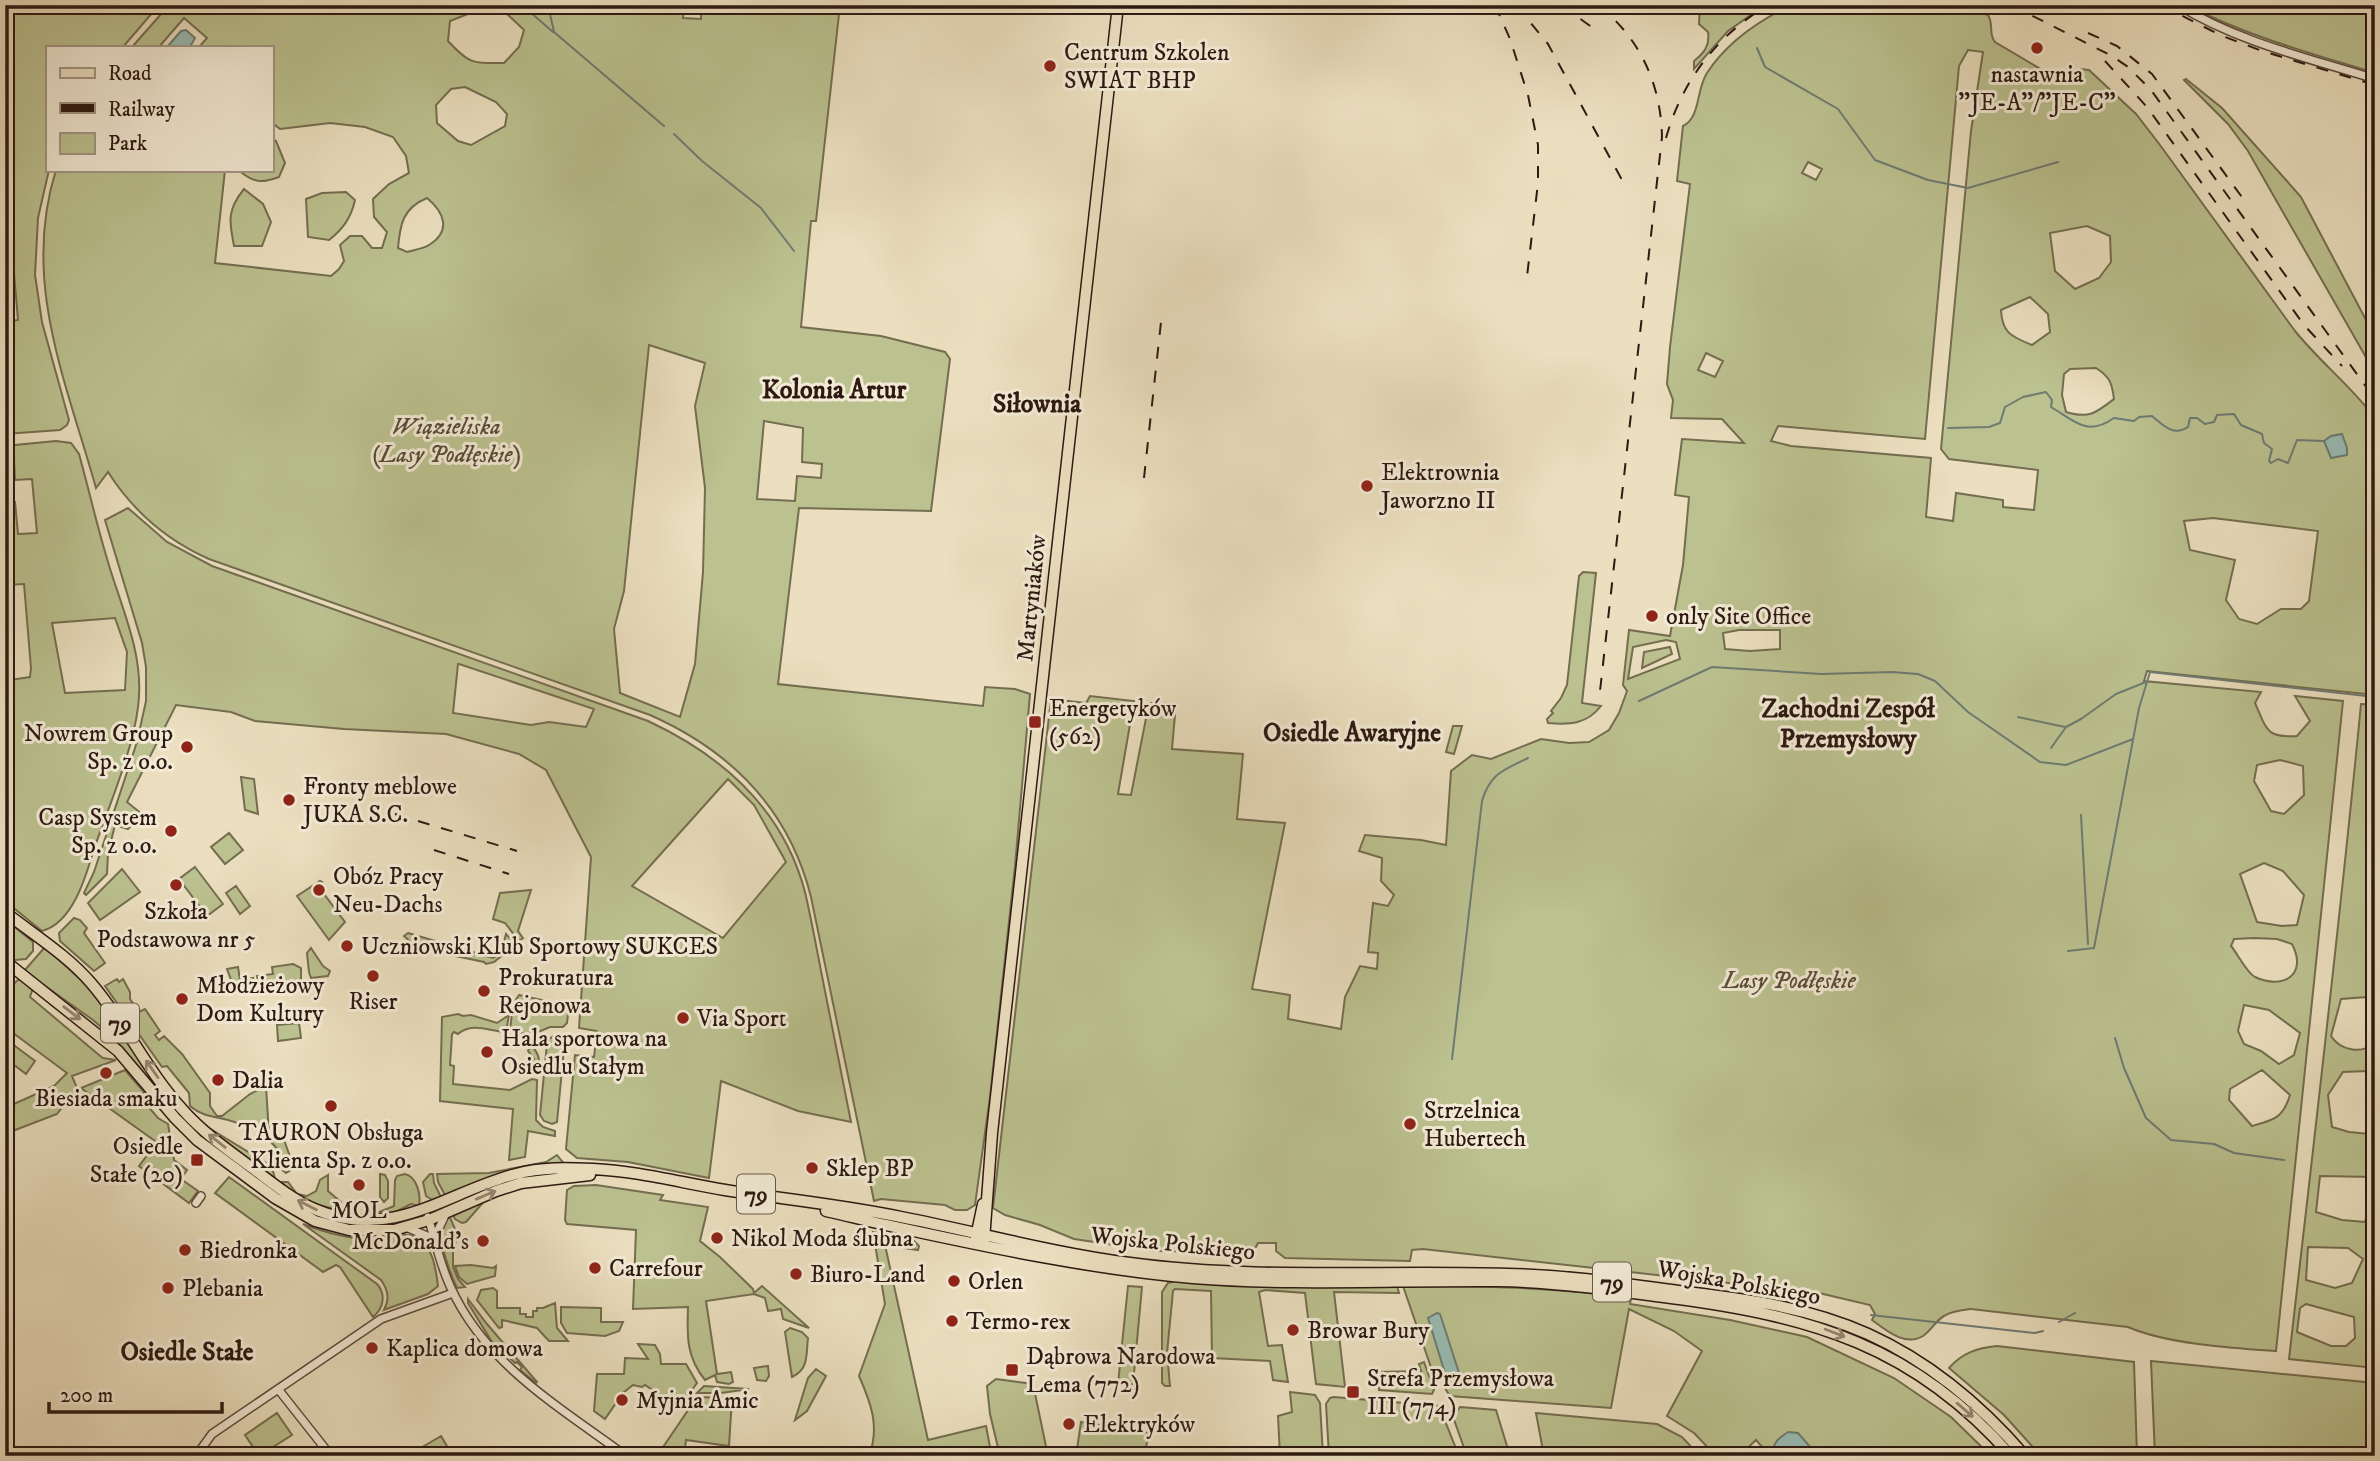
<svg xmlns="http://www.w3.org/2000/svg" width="2380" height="1461" font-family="'IM FELL DW Pica',serif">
	<rect width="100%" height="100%" fill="#ebdfbf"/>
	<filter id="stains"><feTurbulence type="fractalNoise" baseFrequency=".00286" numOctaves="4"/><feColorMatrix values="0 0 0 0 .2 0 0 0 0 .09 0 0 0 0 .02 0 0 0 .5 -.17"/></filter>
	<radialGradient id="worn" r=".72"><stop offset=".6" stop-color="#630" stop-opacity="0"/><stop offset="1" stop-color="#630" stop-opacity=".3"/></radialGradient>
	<path fill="#bbc18f" stroke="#746d50" stroke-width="2" fill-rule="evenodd" d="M5 5H159L123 47H47L49 170 38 218 35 275 42 322 69 420 67 425 60 430 5 434V322L18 320 13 262 9 260V251L5 250Z
		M169 5H840L816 221H811L801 327 881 336 945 352 950 359 931 511 799 508 778 684 983 706 985 687 1015 689 1030 694 1015 866 990 1097 975 1205 967 1210H955L945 1205 881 1199 874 1201 811 897C789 809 731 751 650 715L209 559C166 540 133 511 108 472L96 488C66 381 21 281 56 170H225L215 263 331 276 339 269 344 261 340 245 350 236H362L372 248H382L387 232 374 217 373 199 389 184 409 173 406 156 393 137 365 127 330 123 280 129 271 122V47H199L207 38 184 18 159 47H132ZM684 6 701 9V19L683 18ZM483 8 507 14 524 30 519 47 504 63C473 63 470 65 448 41L450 21ZM465 87 496 102 507 114 505 126 471 145 458 141 437 123 436 105 451 89ZM427 198C444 212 452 231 429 245 423 249 413 250 407 252L398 248C400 224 403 208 427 198ZM649 345 705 363 695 406 705 488 703 572 695 664 680 717 620 693 614 629 624 591ZM764 421 803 428 802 462 822 464 821 478 797 476 795 501 757 499Z
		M854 5H965L964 14Z
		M1700 5H1765L1728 31 1694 69V61C1704 53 1710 46 1708 32L1699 24Z
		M1791 5H1957L1988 15C1994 24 1988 34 1995 42L2059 80H2066L2080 69 2089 70 2136 114 2160 145 2295 331C2320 362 2351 386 2375 418V695L2147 671 2144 681 2261 692 2255 703C2267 730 2266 738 2297 736L2310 721 2295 696 2343 701 2276 1351C2232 1348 2167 1344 2128 1327L1971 1309C1962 1310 1952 1311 1944 1316 1936 1320 1931 1331 1923 1336 1905 1347 1886 1330 1872 1320L1875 1314 1870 1305 1819 1293 1423 1249 1412 1250 1410 1261 1285 1258 1276 1251V1243H1258L1256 1247 1243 1252 1155 1251 1074 1239 1040 1225 1005 1215 993 1208 1051 699 1086 703 1090 696 1134 701 1118 794 1131 795 1149 703H1176L1172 749 1243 754 1237 819 1285 823 1252 989 1290 995 1288 1019 1341 1029 1345 997 1360 966 1377 969 1378 953 1368 952 1373 903 1388 906 1394 895 1381 881 1382 858 1359 851 1365 835 1421 840 1446 845 1451 771 1472 755 1491 759 1541 739 1569 743 1589 742 1609 730 1619 713 1627 691 1623 685 1629 630 1670 636 1683 565 1689 497 1675 495 1682 439 1744 443 1722 419 1671 418 1673 400 1667 384 1670 347 1690 184 1677 181 1683 126C1701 117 1696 89 1707 73 1727 42 1758 21 1791 5ZM1968 50 1983 52 1971 131 1941 449 1949 459 2038 470 2034 510 2003 507V500L1956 493 1953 521 1926 517 1931 458 1791 446 1771 441 1778 426 1925 439 1959 66ZM1808 162 1822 169 1816 180 1802 173ZM2087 226 2110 236 2111 262 2099 278 2075 289 2055 271 2050 233ZM2030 297 2048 314 2050 332 2032 345C2013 337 2002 334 2001 310ZM1706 353 1723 361 1715 377 1698 370ZM2096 368C2110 377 2112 383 2114 399 2096 413 2089 419 2066 412L2062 395 2064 374 2070 369ZM2213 518 2318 531 2309 601 2301 609H2281L2257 624 2239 619 2226 600 2235 560 2190 550 2184 521ZM1739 630H1780V649L1750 651 1725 649 1723 633ZM1666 640 1676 642 1680 659 1628 679 1633 647ZM2280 760 2303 766 2304 795 2284 814 2271 811 2254 781 2257 765ZM2264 863 2283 871 2304 895 2297 925 2282 926 2257 922 2240 874ZM2254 938 2277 939 2292 944C2308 975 2283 990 2255 977 2246 972 2238 954 2231 946L2234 939ZM2244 1005 2269 1010 2300 1033 2294 1055 2279 1064 2261 1051 2244 1044 2238 1031ZM2262 1070 2290 1095C2283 1118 2274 1120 2252 1126L2229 1100 2230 1089Z
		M2187 5H2375V73C2310 53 2246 36 2187 5Z
		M2186 79 2222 108 2301 197 2375 337V373L2248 151 2228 124 2184 80Z
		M271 138 276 141 285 163 279 177C263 183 255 183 242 173V170H271Z
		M244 189 263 204 271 222 262 246H234C229 221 227 210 244 189Z
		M346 192 355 200C351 218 343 229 329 240L308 237 306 199 322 193Z
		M56 441 71 443 79 454C89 490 97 526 108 562 122 610 145 656 138 707 133 750 109 806 94 849 86 876 73 923 42 931L5 901V814H8V798L5 797V745L12 744 14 738 9 680 30 677 31 668 24 584 5 585V502H15L18 534 37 533 32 479 15 480 14 460H5V446ZM115 618 127 652 125 690 65 693 52 623Z
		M128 508 167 542 212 566 648 721C723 756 783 809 805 892 811 918 816 945 821 971 831 1021 841 1072 851 1122L798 1111 721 1081 709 1178 628 1162 577 1158 566 1149 575 1055 594 1057 597 1031 579 1028 591 857 546 770 519 754 446 734 344 729 255 721 231 712 176 705 127 802 142 814 128 829 115 825 108 853 107 874 86 895 84 893 94 872 137 742 146 701V667L142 643 105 520ZM458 664H459L594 709 586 727 549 722 531 725 453 713ZM728 779 754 805 786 862 723 938 632 886Z
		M1583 572 1596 573 1582 703 1601 706C1587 724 1570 725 1548 723L1547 719 1553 713 1551 711 1561 698 1567 685 1579 576Z
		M1670 647 1672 654 1642 668 1644 652Z
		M2361 704 2375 705V1003L2367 997 2341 999 2331 1036C2340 1050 2361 1055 2375 1043V1074L2368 1071 2343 1072 2328 1095 2332 1127 2349 1132 2370 1134 2375 1131V1177L2320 1176 2316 1212 2342 1220 2365 1222 2375 1186V1368L2289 1359C2314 1141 2340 923 2361 704ZM2308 1247 2348 1248 2363 1259 2352 1283 2335 1288 2306 1280ZM2306 1304 2354 1317 2355 1338 2346 1346H2331L2297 1332 2300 1308Z
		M1453 726H1462L1454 754 1446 752Z
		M241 777 254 779 258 814 245 810Z
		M229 833 243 850 225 864 211 847Z
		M195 867 223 904 207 916 179 879Z
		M122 869 140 892 100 920 88 903Z
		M320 881 322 882 318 886 345 922 329 940 297 896Z
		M236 886 250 906 240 914 226 893Z
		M531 890 518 931 523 938 519 941 505 923 493 919 500 893Z
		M74 918 80 920 87 928 84 933 105 963 94 971 60 941 59 933Z
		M5 919 33 942V951L26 959 15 960 5 953Z
		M408 933 493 958 501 953 506 934 514 943 515 947 511 945 502 951 504 954 494 962 486 964 484 962 417 948 404 936Z
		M45 947 90 988 163 1093 161 1094 116 1040 93 1020 24 971Z
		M311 948 323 966 330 971 328 976 311 978 309 972 307 953Z
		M293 964 301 968V980L262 985 258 982 257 976 273 974 272 967Z
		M238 967 240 980 253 978 252 985 239 987 233 985 227 969Z
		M19 979 33 988 30 997 99 1055 103 1058 116 1060 72 1076 77 1088 57 1114 5 1134V1108L54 1086 67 1073 5 1027V992Z
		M117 979 119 982 123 979 130 992V999L139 1012 145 1009 160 1031 155 1035 159 1040 164 1036 182 1054 210 1093V1106L217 1116H222L250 1094 266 1086 269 1134 263 1133 251 1127 247 1128C228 1115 207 1121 190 1106L189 1093 167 1066 162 1067 105 986Z
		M519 995 569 1006 567 1023 563 1027H550L531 1035 510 1031 513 1004Z
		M458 1014 463 1016 471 1015 497 1023 509 1015 506 1032C489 1031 472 1022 458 1034L454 1032 452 1034 450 1065 454 1066 453 1084 510 1090 532 1079 537 1080 536 1120 543 1127 555 1131V1136L528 1131 525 1157 509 1160 513 1109 440 1101 442 1017Z
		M299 1023 301 1038 278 1041 277 1025Z
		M557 1034H563L565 1038 557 1122 552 1124 544 1121 540 1115 547 1044 549 1039Z
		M11 1043 35 1061 26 1074 5 1058V1050Z
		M531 1045C541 1056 543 1066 529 1075L527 1069 534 1059 528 1051Z
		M125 1070 144 1092 140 1097 158 1118 168 1124 174 1160 187 1170 181 1179 198 1191 189 1203 139 1166 155 1145V1141L81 1088Z
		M209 1128 268 1164 272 1167 275 1179 207 1129Z
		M273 1138 284 1140 294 1168 286 1173 280 1168V1152L270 1141Z
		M557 1155 565 1165 446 1197 438 1182 437 1174 489 1173 546 1162Z
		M380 1174 385 1175 388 1181V1198L384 1202 380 1197Z
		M405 1174C417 1177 421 1194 419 1206L411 1204C400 1209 393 1216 379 1212L394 1206 395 1180 397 1176Z
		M430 1174H433L434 1183 442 1199 434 1201 426 1196 423 1182Z
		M328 1175V1191L341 1202 334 1209C318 1205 290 1198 282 1182H288L297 1194 307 1196 316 1191 320 1180Z
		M229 1177 377 1284C386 1294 384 1308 373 1317L340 1267 336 1265 323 1272 215 1193Z
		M596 1185 663 1195 660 1200 708 1207 700 1241 720 1257 753 1289 754 1293 762 1286 809 1328 783 1319 781 1309 768 1311 765 1298 754 1294 706 1301 717 1374 731 1372 733 1382 729 1384 717 1382 715 1375 705 1380C686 1357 687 1335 688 1307L633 1309 636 1230 567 1224 565 1220 567 1190 574 1186Z
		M487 1198 466 1222 462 1223 455 1219 452 1213Z
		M449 1215 458 1236 453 1249V1267L458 1279 465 1287 457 1288C451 1275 439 1244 441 1230 441 1224 445 1220 449 1215Z
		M303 1224C324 1232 345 1238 367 1239 382 1239 403 1231 416 1237 433 1245 436 1270 438 1286L428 1294 384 1310C390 1299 388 1290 381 1280Z
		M873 1232 914 1241 919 1246 918 1250 885 1245 928 1440 986 1426 991 1452 974 1456H869C880 1427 871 1403 859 1376L885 1304Z
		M471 1265 493 1268 496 1266 495 1276 467 1284 459 1277 455 1266Z
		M1176 1281 1244 1286H1397L1399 1293 1334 1292 1345 1387 1316 1384 1305 1293 1265 1290 1259 1292 1268 1346 1282 1345 1288 1382 1273 1380 1270 1361 1212 1358 1211 1291 1175 1289 1173 1291 1167 1353 1170 1386H1165L1162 1383V1292L1168 1283Z
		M1128 1286 1142 1287 1133 1384H1118Z
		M1403 1286C1480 1286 1555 1287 1631 1298L1630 1304 1730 1320 1807 1337 1894 1378 1951 1417 1991 1456H1770L1756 1440 1739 1456H1716L1694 1433 1667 1416 1702 1351 1674 1331 1629 1309 1611 1408 1450 1396 1443 1385 1446 1383 1445 1378 1437 1380 1434 1376Z
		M493 1288 497 1291V1308H520V1314H526V1317H533V1311H537V1308H543L555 1303 557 1328 568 1341H549L537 1328 502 1320V1327L499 1328 477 1300 481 1290Z
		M468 1299 487 1324 537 1382 536 1383 520 1370 522 1367 517 1362 515 1363 492 1342 468 1303Z
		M561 1307 601 1308V1322H623L619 1331 605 1336 567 1333 561 1323Z
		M790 1328 802 1332 808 1338C806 1355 809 1369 792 1377L785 1332Z
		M638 1344 655 1345 660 1354 661 1364H686L697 1383 679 1408C671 1411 667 1406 662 1401L663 1397 645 1385 642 1387 633 1385 623 1393 605 1419 594 1411 597 1374H624L625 1358 648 1359Z
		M1997 1346 2134 1362 2137 1456H2041L2004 1415 1949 1368C1962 1353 1977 1348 1997 1346Z
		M2151 1361 2375 1383V1456H2155Z
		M1424 1362 1434 1390 1432 1394 1379 1390 1378 1372 1421 1371 1419 1364Z
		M768 1366 769 1376 766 1381 757 1380 754 1368Z
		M816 1369 826 1376 807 1411 795 1420 808 1378Z
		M996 1379 1033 1384 1048 1456H1000L990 1414 987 1386Z
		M704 1386 749 1389 721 1393H697Z
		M1290 1392 1315 1395 1320 1403 1323 1456H1280L1278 1416 1292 1412Z
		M697 1397 732 1398 729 1446 686 1440 684 1456H657Z
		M1334 1397 1439 1406 1459 1456H1329L1326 1404 1330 1398Z
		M1460 1407 1496 1410 1510 1456H1467L1453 1417Z
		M277 1413 292 1435 259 1456 245 1435Z
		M1536 1413 1657 1424 1682 1437 1700 1456H1544Z
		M1081 1422 1149 1433 1144 1456H1076Z
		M441 1436 448 1448 435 1456H423L419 1449Z
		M1204 1448 1278 1456H1204Z"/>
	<path fill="#98bcb4" stroke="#6d7b73" stroke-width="2" d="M186 30 195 38 190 47H167L181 31Z
		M2342 434 2347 448V455L2331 458 2324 441 2331 436Z
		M1437 1313 1440 1314 1461 1379 1459 1382 1451 1385 1448 1383 1428 1318Z
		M1788 1432 1798 1433 1818 1456H1775C1770 1444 1779 1438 1788 1432Z"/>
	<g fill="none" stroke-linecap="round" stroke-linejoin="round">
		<path stroke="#6d7b73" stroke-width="2" d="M522 5 553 32
			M548 5 554 32 664 126
			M2365 5 2375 20
			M1757 48 1765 67 1838 109 1875 160 1928 180 1968 188 2058 162
			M674 134 702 161 761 208 794 251
			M1948 428 1989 427 2000 423 2005 407 2023 397 2046 392 2052 400 2051 407C2075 421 2087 437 2114 418L2134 421 2139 417 2152 416C2163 425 2173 437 2188 427L2190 418H2197L2205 424 2214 422 2217 415 2234 414 2241 425 2262 434 2264 443 2272 449 2269 461 2271 463 2278 459 2288 463 2297 440 2324 441
			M1639 701 1712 667 1821 674 1892 672 1918 674 1935 681 1968 712 2040 762 2066 765 2133 739
			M2018 717 2065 727
			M2051 748 2066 727 2081 719 2116 694 2146 682
			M2081 815 2088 944
			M2068 951 2094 948 2139 708 2150 672 2375 697
			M2115 1038 2124 1068 2146 1118 2171 1140 2214 1144 2234 1153 2284 1160
			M1452 1059 1482 801C1490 773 1504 770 1528 758
			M1871 1315 2035 1333 2043 1331
			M2059 1322 2075 1313"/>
		<g stroke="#5c4a3d" stroke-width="10">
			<path id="minor" d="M2178 5C2238 42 2308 58 2375 79
				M196 1203 201 1196
				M428 1217C435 1240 440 1265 451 1288 486 1365 561 1408 626 1456
				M406 1227 434 1239
				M434 1239 446 1213
				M278 1389 331 1456
				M196 1456 212 1434 381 1319 453 1293"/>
		</g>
		<g stroke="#2d1912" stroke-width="13">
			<path id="major" d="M5 912C34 935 67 955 91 983 125 1022 147 1071 182 1109 204 1134 232 1153 259 1173 280 1189 300 1205 325 1213 398 1238 449 1191 516 1174 542 1167 567 1168 593 1169 638 1171 682 1183 725 1190 784 1199 843 1205 901 1217 977 1232 1053 1253 1130 1263 1256 1280 1382 1270 1508 1274 1567 1275 1626 1284 1685 1292 1748 1299 1810 1308 1868 1334 1930 1362 1981 1405 2025 1456
				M5 961 118 1051 175 1118 197 1140 275 1198 315 1221 349 1230H394L429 1220 496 1191 521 1183 590 1175
				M826 1211C846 1215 866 1221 886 1225 987 1247 1090 1269 1193 1278 1294 1286 1396 1280 1498 1281 1556 1282 1613 1290 1671 1298 1811 1316 1915 1346 2011 1456
				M976 1237 983 1204
				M984 1240 992 1133 1118 5"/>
		</g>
		<use href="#minor" stroke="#f2ead5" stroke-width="7"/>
		<use href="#major" stroke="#ebdfbf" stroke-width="10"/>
		<path stroke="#2d1912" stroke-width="2" stroke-dasharray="12 12" stroke-linecap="butt" d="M1495 5 1510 39 1528 95 1538 145V183L1526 285
			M1516 5 1548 44 1622 180
			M1561 5 1593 28
			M1598 5C1640 38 1661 84 1662 137L1599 700
			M2011 5 2112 56 2128 67 2151 90 2375 399
			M2161 5 2220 35 2262 51 2375 85
			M2088 33 2117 46 2152 74 2247 204
			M2105 61 2147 107 2304 325 2342 366
			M1666 138C1682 81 1716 36 1768 5
			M1144 478 1161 322
			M395 814 517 851
			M434 850 509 874"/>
	</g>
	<defs><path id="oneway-shaft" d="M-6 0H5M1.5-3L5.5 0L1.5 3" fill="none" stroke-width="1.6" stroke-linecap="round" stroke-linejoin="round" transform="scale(1.75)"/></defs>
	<g stroke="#968671">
		<use href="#oneway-shaft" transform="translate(72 1013) rotate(38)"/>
		<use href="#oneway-shaft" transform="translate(152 1069) rotate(-125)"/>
		<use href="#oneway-shaft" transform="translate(217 1141) rotate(-142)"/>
		<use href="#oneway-shaft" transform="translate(486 1195) rotate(-23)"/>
		<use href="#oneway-shaft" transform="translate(307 1205) rotate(-153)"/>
		<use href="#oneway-shaft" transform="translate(1835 1333) rotate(21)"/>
		<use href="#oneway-shaft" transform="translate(1965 1410) rotate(41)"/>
	</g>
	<g fill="#8f2418" stroke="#f2ead5" stroke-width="2.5">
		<circle cx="2037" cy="48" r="7"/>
		<circle cx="1050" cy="66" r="7"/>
		<circle cx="1367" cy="486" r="7"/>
		<circle cx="1652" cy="616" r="7"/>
		<rect x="1028" y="715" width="14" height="14" rx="3.5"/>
		<circle cx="187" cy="747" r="7"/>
		<circle cx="289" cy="800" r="7"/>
		<circle cx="171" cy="831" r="7"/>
		<circle cx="176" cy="885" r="7"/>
		<circle cx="319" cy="890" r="7"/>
		<circle cx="347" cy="946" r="7"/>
		<circle cx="373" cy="976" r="7"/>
		<circle cx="484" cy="991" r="7"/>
		<circle cx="182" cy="999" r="7"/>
		<circle cx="683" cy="1018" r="7"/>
		<circle cx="487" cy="1052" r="7"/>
		<circle cx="106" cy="1073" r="7"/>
		<circle cx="218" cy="1080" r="7"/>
		<circle cx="331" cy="1106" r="7"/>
		<circle cx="1410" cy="1124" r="7"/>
		<rect x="190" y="1153" width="14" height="14" rx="3.5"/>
		<circle cx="812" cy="1168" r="7"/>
		<circle cx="359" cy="1185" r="7"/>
		<circle cx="717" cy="1238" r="7"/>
		<circle cx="483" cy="1241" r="7"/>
		<circle cx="185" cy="1250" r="7"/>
		<circle cx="595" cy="1268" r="7"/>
		<circle cx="796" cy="1274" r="7"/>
		<circle cx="954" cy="1281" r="7"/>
		<circle cx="168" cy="1288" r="7"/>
		<circle cx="952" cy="1321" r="7"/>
		<circle cx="1293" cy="1330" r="7"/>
		<circle cx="372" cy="1348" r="7"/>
		<rect x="1005" y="1363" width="14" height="14" rx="3.5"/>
		<rect x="1346" y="1385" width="14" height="14" rx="3.5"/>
		<circle cx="622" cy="1400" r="7"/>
		<circle cx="1069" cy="1424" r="7"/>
	</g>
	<g text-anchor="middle" stroke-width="6" stroke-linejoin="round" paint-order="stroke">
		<g fill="#f2ead5" stroke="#68584c" stroke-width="2">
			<rect x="101" y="1003.5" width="38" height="39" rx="5"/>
			<rect x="737" y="1174.5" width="38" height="39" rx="5"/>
			<rect x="1593" y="1262.5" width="38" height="39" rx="5"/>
		</g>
		<g font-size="23" font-weight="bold" fill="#2d1912">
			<text x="120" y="1031">79</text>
			<text x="756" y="1202">79</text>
			<text x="1612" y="1290">79</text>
		</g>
		<g font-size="24" fill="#2d1912" stroke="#f2ead5" text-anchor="start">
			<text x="1064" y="60">Centrum Szkolen<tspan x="1064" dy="28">SWIAT BHP</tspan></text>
			<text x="2037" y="82" text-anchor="middle">nastawnia<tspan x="2037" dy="28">"JE-A"/"JE-C"</tspan></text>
			<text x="1381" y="480">Elektrownia<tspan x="1381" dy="28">Jaworzno II</tspan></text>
			<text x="1666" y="624">only Site Office</text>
			<text x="1049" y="716">Energetyków<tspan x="1049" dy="28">(562)</tspan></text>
			<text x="173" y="741" text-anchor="end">Nowrem Group<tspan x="173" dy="28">Sp. z o.o.</tspan></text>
			<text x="303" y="794">Fronty meblowe<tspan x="303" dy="28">JUKA S.C.</tspan></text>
			<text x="157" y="825" text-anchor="end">Casp System<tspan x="157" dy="28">Sp. z o.o.</tspan></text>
			<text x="333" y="884">Obóz Pracy<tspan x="333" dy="28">Neu-Dachs</tspan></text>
			<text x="176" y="919" text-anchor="middle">Szkoła<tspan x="176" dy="28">Podstawowa nr 5</tspan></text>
			<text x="361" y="954">Uczniowski Klub Sportowy SUKCES</text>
			<text x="498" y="985">Prokuratura<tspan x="498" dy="28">Rejonowa</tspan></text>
			<text x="196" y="993">Młodzieżowy<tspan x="196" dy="28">Dom Kultury</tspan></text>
			<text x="373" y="1009" text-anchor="middle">Riser</text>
			<text x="697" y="1026">Via Sport</text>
			<text x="501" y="1046">Hala sportowa na<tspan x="501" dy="28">Osiedlu Stałym</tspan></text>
			<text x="232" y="1088">Dalia</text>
			<text x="106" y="1106" text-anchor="middle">Biesiada smaku</text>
			<text x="1424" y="1118">Strzelnica<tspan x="1424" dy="28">Hubertech</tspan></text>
			<text x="331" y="1140" text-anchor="middle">TAURON Obsługa<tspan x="331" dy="28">Klienta Sp. z o.o.</tspan></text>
			<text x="183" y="1154" text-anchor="end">Osiedle<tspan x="183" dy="28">Stałe (20)</tspan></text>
			<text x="826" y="1176">Sklep BP</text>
			<text x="359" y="1218" text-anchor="middle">MOL</text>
			<text x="731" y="1246">Nikol Moda ślubna</text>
			<text x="469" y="1249" text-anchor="end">McDonald's</text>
			<text x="199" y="1258">Biedronka</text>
			<text x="609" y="1276">Carrefour</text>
			<text x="810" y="1282">Biuro-Land</text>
			<text x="968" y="1289">Orlen</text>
			<text x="182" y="1296">Plebania</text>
			<text x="966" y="1329">Termo-rex</text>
			<text x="1307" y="1338">Browar Bury</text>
			<text x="386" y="1356">Kaplica domowa</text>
			<text x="1026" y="1364">Dąbrowa Narodowa<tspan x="1026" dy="28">Lema (772)</tspan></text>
			<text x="1367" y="1386">Strefa Przemysłowa<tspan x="1367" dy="28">III (774)</tspan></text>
			<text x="636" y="1408">Myjnia Amic</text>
			<text x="1083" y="1432">Elektryków</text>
		</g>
		<g font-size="24" font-style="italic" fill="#584b38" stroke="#f2ead5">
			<text x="446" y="434">Wiązieliska<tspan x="446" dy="28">(Lasy Podłęskie)</tspan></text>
			<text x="1789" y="988">Lasy Podłęskie</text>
		</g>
		<g font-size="24" fill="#2d1912" stroke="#f2ead5">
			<text transform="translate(1031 598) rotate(-84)" y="8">Martyniaków</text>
			<text transform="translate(1173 1243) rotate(6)" y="8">Wojska Polskiego</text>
			<text transform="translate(1739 1282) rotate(10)" y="8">Wojska Polskiego</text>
		</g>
		<g font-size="26" font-weight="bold" fill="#2d1912" stroke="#f2ead5">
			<text x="834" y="398">Kolonia Artur</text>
			<text x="1037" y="412">Siłownia</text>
			<text x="1848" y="717">Zachodni Zespół<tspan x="1848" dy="30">Przemysłowy</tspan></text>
			<text x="1352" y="741">Osiedle Awaryjne</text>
			<text x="187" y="1360">Osiedle Stałe</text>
		</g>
	</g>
	<rect width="2380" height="1461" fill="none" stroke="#ebdfbf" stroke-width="28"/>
	<rect x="7" y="7" width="2366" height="1447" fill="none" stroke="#2d1912" stroke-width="3.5"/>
	<rect x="14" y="14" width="2352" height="1433" fill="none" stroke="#2d1912" stroke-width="2"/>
	<rect x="46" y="46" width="228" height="126" fill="#f2ead5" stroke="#a39687" stroke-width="2"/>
	<rect x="60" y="68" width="35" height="10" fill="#ebdfbf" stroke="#a39687" stroke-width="2"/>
	<text x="108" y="80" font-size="21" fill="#2d1912">Road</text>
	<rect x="60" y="103" width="35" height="10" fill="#2d1912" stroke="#a39687" stroke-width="2"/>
	<text x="108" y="116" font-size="21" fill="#2d1912">Railway</text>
	<rect x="60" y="133" width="35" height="21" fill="#bbc18f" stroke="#a39687" stroke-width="2"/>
	<text x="108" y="150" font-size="21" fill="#2d1912">Park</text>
	<path d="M49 1402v10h173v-10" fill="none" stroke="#2d1912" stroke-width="3.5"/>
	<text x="60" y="1402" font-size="21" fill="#2d1912" stroke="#f2ead5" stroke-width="5" paint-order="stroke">200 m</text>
	<rect width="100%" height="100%" filter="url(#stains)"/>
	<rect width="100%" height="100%" fill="url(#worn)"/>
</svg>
